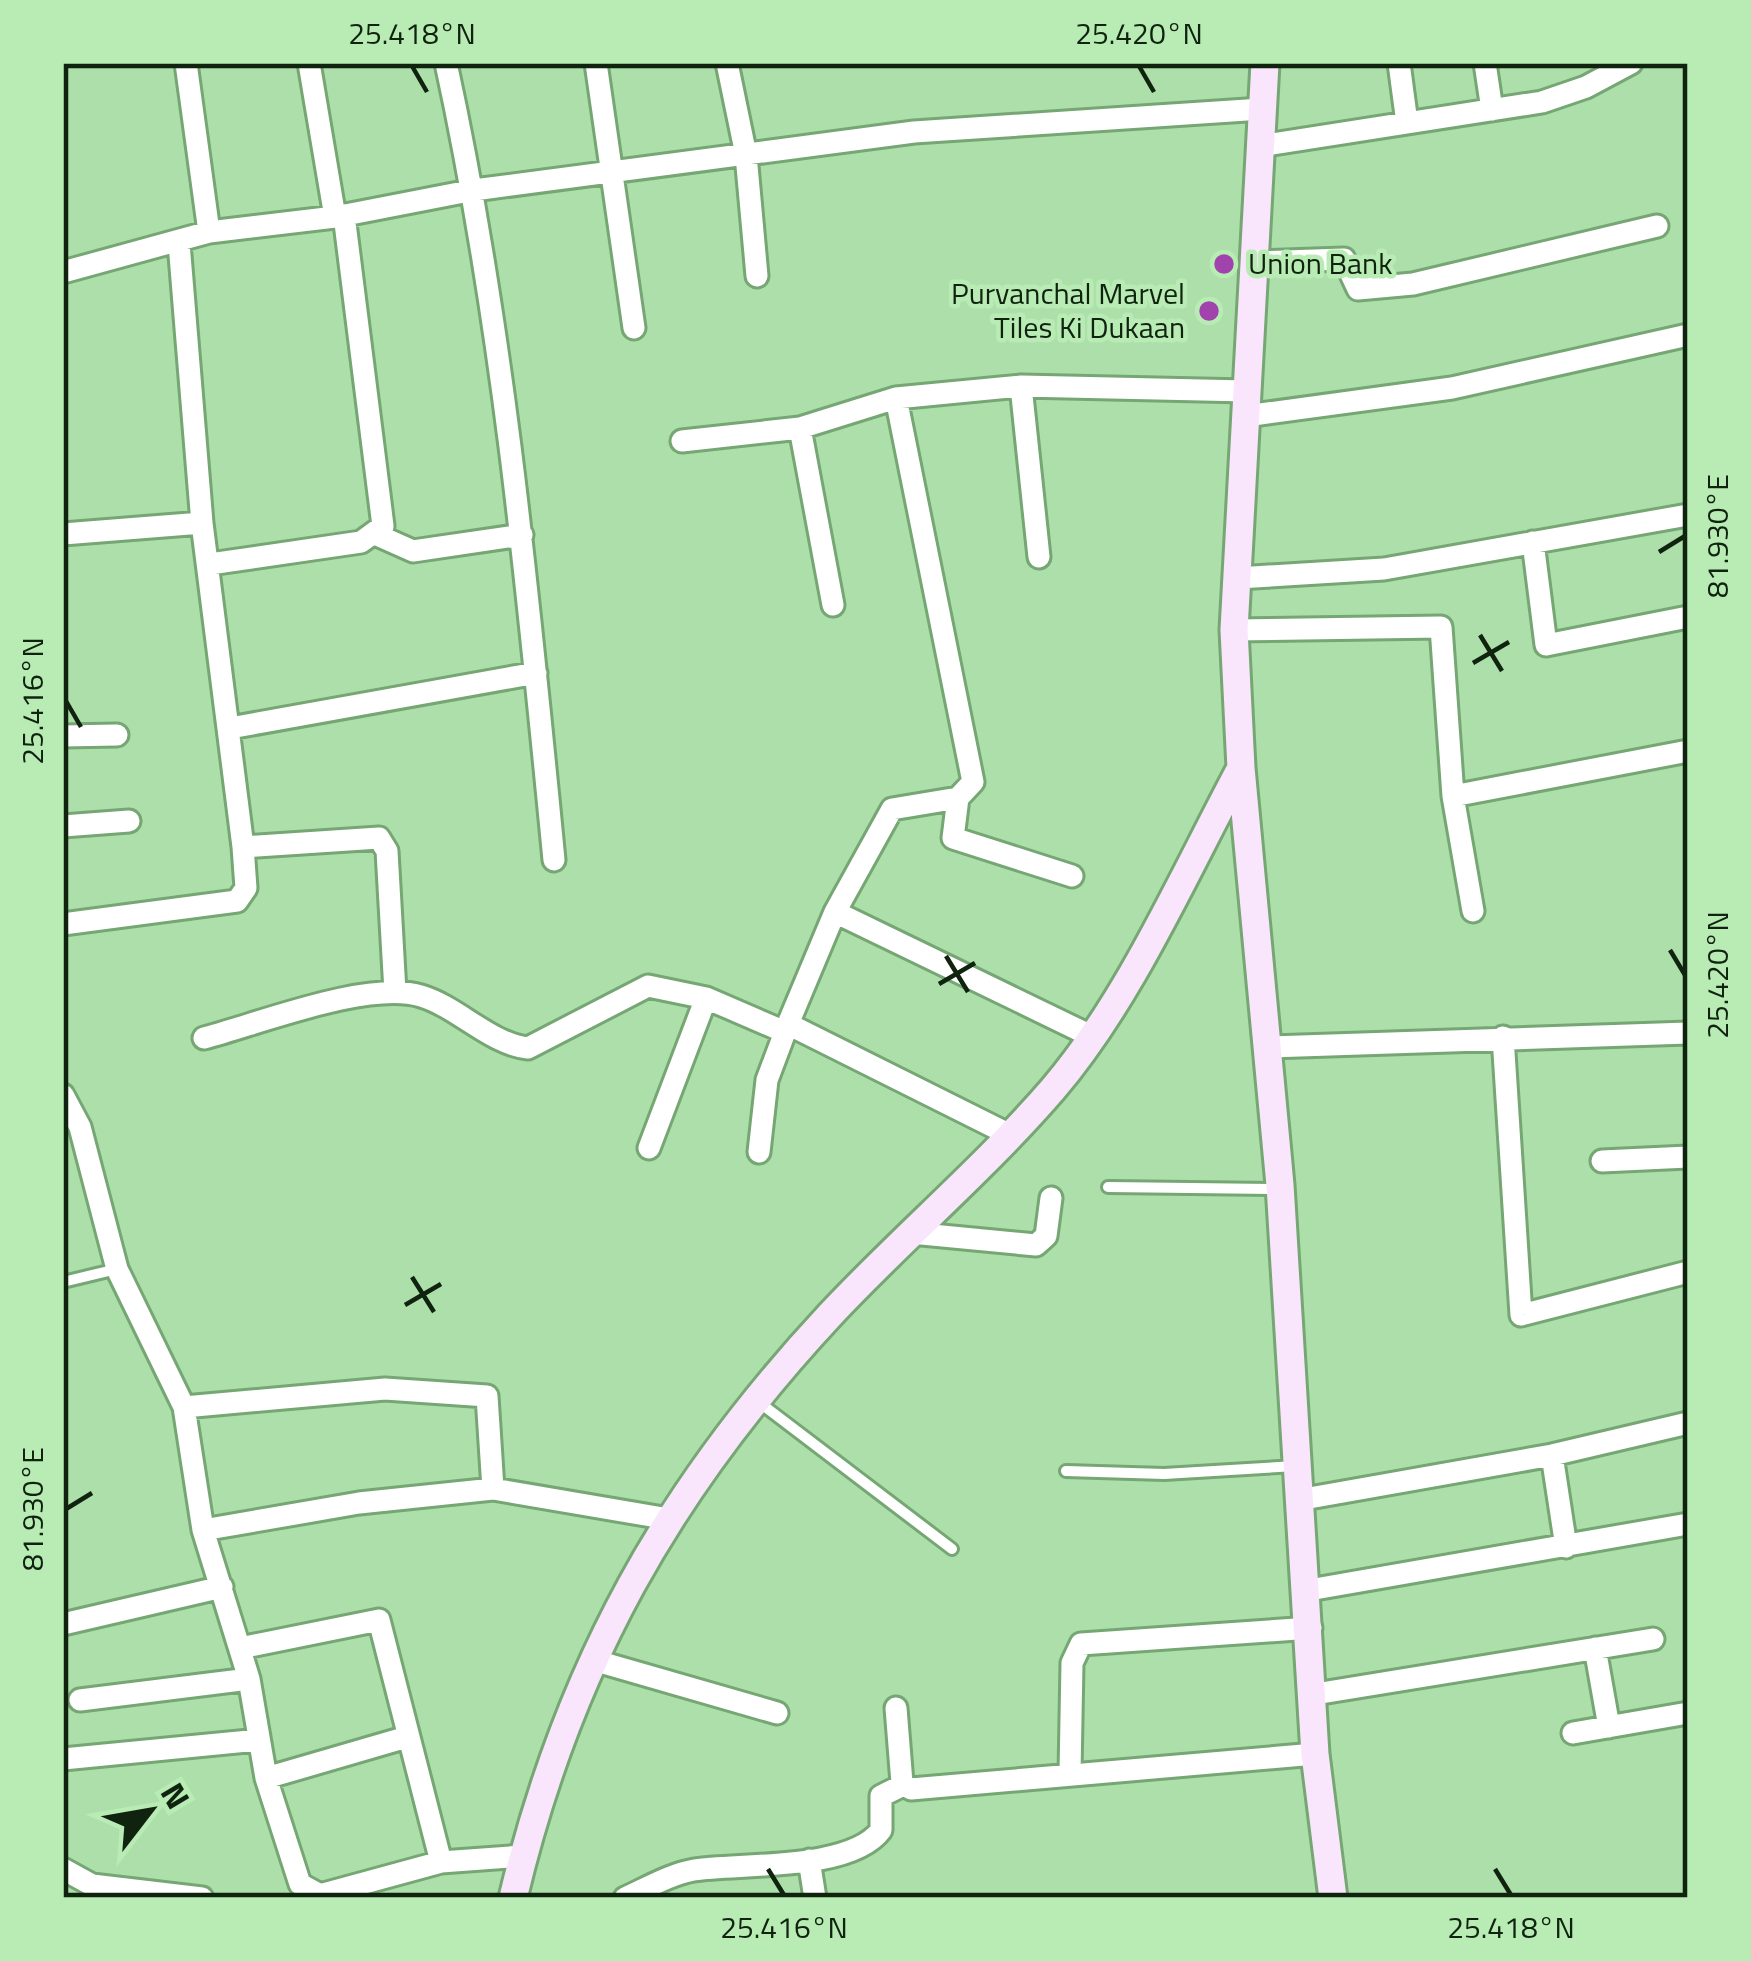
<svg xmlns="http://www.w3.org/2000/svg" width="1751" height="1961" font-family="'Titillium Web',sans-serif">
	<rect width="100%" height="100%" fill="#acdfa9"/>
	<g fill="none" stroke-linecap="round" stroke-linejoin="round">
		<g stroke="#75a673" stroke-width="16">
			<path id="lane" d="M1108 1187 1278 1189
				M63 1282 117 1269
				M760 1403 952 1549
				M1066 1471 1164 1474 1296 1466"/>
		</g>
		<g stroke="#75a673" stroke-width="27">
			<path id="street" d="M186 63 209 232
				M309 63 335 217
				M446 63C503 325 528 593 554 860
				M596 63 634 328
				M727 63 746 155 757 276
				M1399 63 1407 123
				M1485 63 1492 110
				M1260 146 1542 102 1586 87 1631 63
				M179 243 202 523 243 847 379 838 387 851 395 992
				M1254 262 1344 259 1358 289 1413 284 1657 226
				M63 272 209 232 335 217 474 190 914 132 1262 109
				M1021 386 1039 557
				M1246 416 1452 388 1688 335
				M682 441 800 428
				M63 534 202 523
				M377 535 413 551 522 535
				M1533 542 1546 645 1688 617
				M210 564 361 542 383 526 344 215
				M1237 578 1384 569 1688 515
				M833 605 800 428 896 398
				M1234 630 1441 627 1453 796 1688 751
				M230 728 536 673
				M63 736 117 735
				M1453 796 1473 911
				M958 798 953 838 1072 876
				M63 826 129 821
				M835 912 1089 1035
				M63 924 237 901 246 888 243 847
				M1503 1037 1521 1315 1688 1272
				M204 1038C258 1024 368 980 421 996 458 1007 490 1044 528 1048L648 986 706 998 785 1032
				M1267 1047 1688 1033
				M63 1095 80 1127 117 1269 184 1407 203 1530 249 1679 266 1778 300 1884 320 1895 441 1862 523 1856
				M1008 1134 788 1024 835 912 892 809 958 798 973 782 896 398 1021 386 1247 391
				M649 1148 706 998
				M759 1152 767 1080 788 1024
				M1602 1161 1688 1157
				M911 1233 1036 1245 1046 1236 1051 1198
				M184 1407 385 1389 487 1396 493 1489 359 1503 203 1530
				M1552 1455 1566 1547
				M493 1489 669 1519
				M1298 1500 1552 1455 1688 1423
				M1309 1590 1688 1524
				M63 1624 222 1587
				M240 1648 379 1620 441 1862
				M1595 1648 1609 1727
				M593 1660 777 1713
				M1315 1694 1653 1639
				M80 1700 249 1679
				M896 1708 902 1783 911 1789 1315 1754
				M1573 1733 1688 1713
				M63 1759 258 1740
				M1070 1773 1072 1663 1081 1644 1311 1628
				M266 1778 407 1737
				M809 1860 815 1898
				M63 1869 92 1885 202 1898
				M625 1898C647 1888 671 1874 694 1870 740 1863 851 1871 881 1830V1796L903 1785"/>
		</g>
		<g stroke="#75a673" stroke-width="33">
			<path id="secondary" d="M1265 63 1234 630 1241 768 1280 1185 1315 1754 1333 1898
				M513 1898C568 1667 668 1489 830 1315 902 1238 984 1169 1053 1089 1130 999 1185 872 1241 768"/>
		</g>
		<use href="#lane" stroke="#fff" stroke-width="10"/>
		<use href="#street" stroke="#fff" stroke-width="21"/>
		<use href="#secondary" stroke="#fae6fc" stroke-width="27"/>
	</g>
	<path fill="none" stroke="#10230f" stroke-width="4.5" d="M412 66 427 92M1139 66 1154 92M1659 552 1685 536M1480 635 1502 671M1473 663 1509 642M66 701 81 727M1670 950 1685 975M946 956 968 992M939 984 975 963M412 1277 434 1312M405 1305 441 1284M66 1509 92 1493M768 1869 784 1895M1495 1869 1511 1895"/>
	<g fill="#a143ac" stroke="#b9ecb5" stroke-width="4.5">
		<circle cx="1224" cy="264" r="12"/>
		<circle cx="1209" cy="311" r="12"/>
	</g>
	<g text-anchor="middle" stroke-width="9" stroke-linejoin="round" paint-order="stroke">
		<g font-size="30" fill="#10230f" stroke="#b9ecb5" text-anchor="start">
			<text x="1248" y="274">Union Bank</text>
			<text x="1185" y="304" text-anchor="end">Purvanchal Marvel<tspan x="1185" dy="34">Tiles Ki Dukaan</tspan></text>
		</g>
	</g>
	<rect width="1751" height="1961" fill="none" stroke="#b9ecb5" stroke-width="132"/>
	<g transform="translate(150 1811) rotate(59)" stroke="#b9ecb5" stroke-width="9" paint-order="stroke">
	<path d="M0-9L21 45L0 30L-21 45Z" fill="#10230f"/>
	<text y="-18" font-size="33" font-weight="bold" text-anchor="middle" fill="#10230f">N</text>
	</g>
	<rect x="66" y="66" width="1619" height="1829" fill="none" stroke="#10230f" stroke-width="4.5"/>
	<g font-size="30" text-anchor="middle" fill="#10230f">
		<text x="412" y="44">25.418°N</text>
		<text x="1139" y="44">25.420°N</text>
		<text transform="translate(1718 536) rotate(-90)" y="10">81.930°E</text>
		<text transform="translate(33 701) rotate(-90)" y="10">25.416°N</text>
		<text transform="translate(1718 975) rotate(-90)" y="10">25.420°N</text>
		<text transform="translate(33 1509) rotate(-90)" y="10">81.930°E</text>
		<text x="784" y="1938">25.416°N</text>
		<text x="1511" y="1938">25.418°N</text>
	</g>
</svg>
